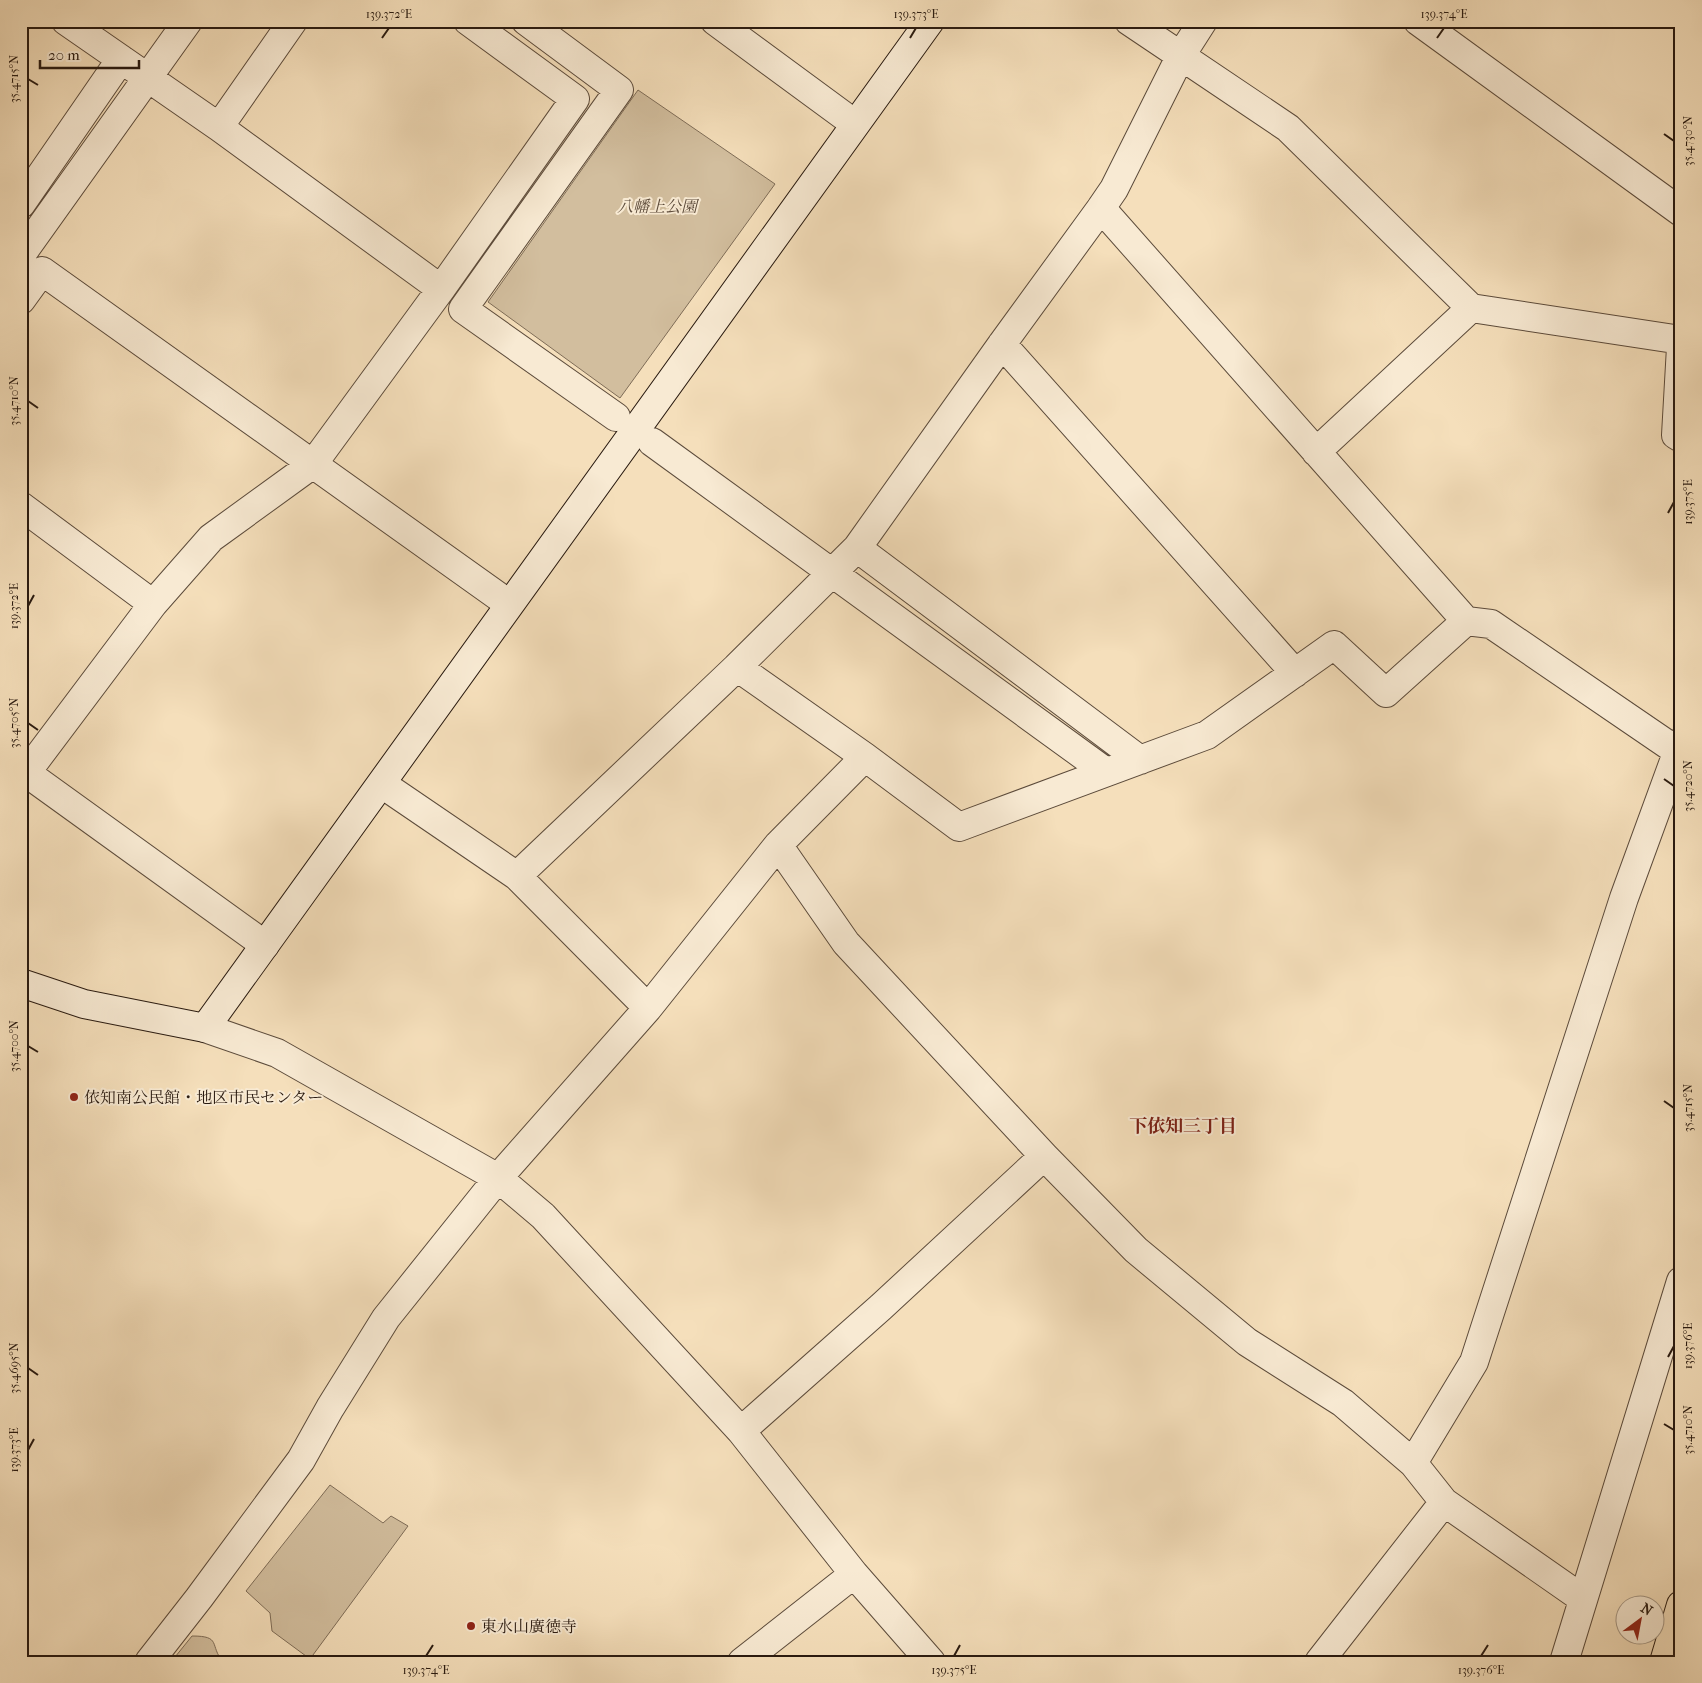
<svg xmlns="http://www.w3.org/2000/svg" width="1702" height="1683" font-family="'IM FELL French Canon','Noto Serif JP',serif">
	<rect width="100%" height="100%" fill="#f5dfbb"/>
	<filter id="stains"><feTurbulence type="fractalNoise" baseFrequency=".004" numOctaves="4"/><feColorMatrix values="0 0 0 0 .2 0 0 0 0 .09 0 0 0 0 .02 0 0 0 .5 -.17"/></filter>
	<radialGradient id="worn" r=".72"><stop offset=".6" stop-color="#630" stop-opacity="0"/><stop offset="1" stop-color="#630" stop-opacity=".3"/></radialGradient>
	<path fill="#d2be9e" stroke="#7e6c57" d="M638 90 775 184 620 398 488 302Z
		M330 1485 383 1523 391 1516 408 1526 310 1659 272 1631 270 1613 246 1591Z
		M192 1636C222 1636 209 1645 223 1662H171Z"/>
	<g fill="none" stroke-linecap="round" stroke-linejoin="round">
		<g stroke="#5c4b3b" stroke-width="30">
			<path id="street" d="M66 21 219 127 441 289
				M526 21 619 90 463 309 616 417
				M715 21 855 124
				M1129 21 1288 128 1471 308 1681 340
				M1418 21 1681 212
				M219 127 293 21
				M21 204 121 59
				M21 255 188 21
				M21 300 42 271 509 604
				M1002 344 1295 673
				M1681 347 1676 435 1681 438
				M652 442 1106 772
				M1316 452 1471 308
				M21 506 153 604
				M857 548 1140 760
				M1466 621 1491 624 1677 751
				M737 667 857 548 1002 344 1101 208 1114 189 1180 57 1203 21
				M21 769 265 945
				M26 773 153 604 211 538 313 464 441 289 575 99 468 21
				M382 784 517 876 648 1008
				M778 845 846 943 1044 1156 1136 1250 1247 1342 1343 1403 1413 1463 1444 1502
				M517 876 737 667 865 757 959 827 1207 735 1334 645 1386 693 1466 621 1101 208
				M205 1028 277 1053 498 1178 543 1216 741 1431 854 1574 931 1662
				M741 1431 881 1307 1044 1156
				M1413 1463 1474 1362 1624 898 1681 742
				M149 1662 199 1598 301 1460 330 1408 386 1318 498 1178 648 1008 778 845 865 757
				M742 1662 854 1574
				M1319 1662 1444 1502 1583 1599
				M1564 1662 1681 1281"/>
		</g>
		<g stroke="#291a10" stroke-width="30">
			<path id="secondary" d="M21 983 84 1004 205 1028C447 693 688 357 930 21"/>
		</g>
		<g stroke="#291a10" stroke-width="30">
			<path id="highway" d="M1664 1662 1681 1605"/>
		</g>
		<use href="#street" stroke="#f8ead3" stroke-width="28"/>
		<use href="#secondary" stroke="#f8ead3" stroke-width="28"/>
		<use href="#highway" stroke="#f5dfbb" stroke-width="28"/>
	</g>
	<path fill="none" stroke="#291a10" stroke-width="2" d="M382 38 389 28M910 38 916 28M1437 38 1444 28M28 79 38 85M1664 134 1674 141M28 401 38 408M1668 513 1674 502M28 606 34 595M28 723 38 730M1664 779 1674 786M28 1046 38 1052M1664 1101 1674 1108M1668 1357 1674 1346M28 1368 38 1375M1664 1424 1674 1430M28 1450 34 1439M426 1656 433 1645M954 1656 960 1645M1481 1656 1488 1645"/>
	<g fill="#8f2418" stroke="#f8ead3" stroke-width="2">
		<circle cx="74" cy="1097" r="5"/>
		<circle cx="471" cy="1626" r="5"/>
	</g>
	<g text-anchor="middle" stroke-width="4" stroke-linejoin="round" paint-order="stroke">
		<g font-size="16" font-style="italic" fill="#5c4b3b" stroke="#f8ead3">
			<text x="657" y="212">八幡上公園</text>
		</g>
		<g font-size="16" fill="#291a10" stroke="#f8ead3" text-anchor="start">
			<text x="84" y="1103">依知南公民館・地区市民センター</text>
			<text x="481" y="1632">東水山廣徳寺</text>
		</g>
		<g font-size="18" font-weight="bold" fill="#7a1f14" stroke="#f8ead3">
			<text x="1183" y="1132">下依知三丁目</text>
		</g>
	</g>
	<rect width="1702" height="1683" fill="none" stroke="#f5dfbb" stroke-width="55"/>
	<g transform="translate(1640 1620) rotate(32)"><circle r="24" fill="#f8ead3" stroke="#a59785"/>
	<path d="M0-4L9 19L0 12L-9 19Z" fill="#8f2418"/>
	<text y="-8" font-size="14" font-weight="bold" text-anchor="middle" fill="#291a10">N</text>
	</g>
	<path d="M40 60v8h99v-8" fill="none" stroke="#291a10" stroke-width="2.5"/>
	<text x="48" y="60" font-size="15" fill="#291a10" stroke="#f8ead3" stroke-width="4" paint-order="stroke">20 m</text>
	<rect x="28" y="28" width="1646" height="1628" fill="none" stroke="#291a10" stroke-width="2"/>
	<g font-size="12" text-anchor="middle" fill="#291a10">
		<text x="389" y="18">139.372°E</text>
		<text x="916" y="18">139.373°E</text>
		<text x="1444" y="18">139.374°E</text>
		<text transform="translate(14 79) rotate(-90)" y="4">35.4715°N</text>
		<text transform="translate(1688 141) rotate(-90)" y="4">35.4730°N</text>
		<text transform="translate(14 401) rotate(-90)" y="4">35.4710°N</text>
		<text transform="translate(1688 502) rotate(-90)" y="4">139.375°E</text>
		<text transform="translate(14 606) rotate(-90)" y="4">139.372°E</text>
		<text transform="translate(14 723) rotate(-90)" y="4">35.4705°N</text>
		<text transform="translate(1688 786) rotate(-90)" y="4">35.4720°N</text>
		<text transform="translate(14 1046) rotate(-90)" y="4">35.4700°N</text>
		<text transform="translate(1688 1108) rotate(-90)" y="4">35.4715°N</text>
		<text transform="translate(1688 1346) rotate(-90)" y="4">139.376°E</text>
		<text transform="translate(14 1368) rotate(-90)" y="4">35.4695°N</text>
		<text transform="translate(1688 1430) rotate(-90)" y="4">35.4710°N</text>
		<text transform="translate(14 1450) rotate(-90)" y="4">139.373°E</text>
		<text x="426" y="1674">139.374°E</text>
		<text x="954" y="1674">139.375°E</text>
		<text x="1481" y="1674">139.376°E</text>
	</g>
	<rect width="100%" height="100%" filter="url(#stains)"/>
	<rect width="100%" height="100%" fill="url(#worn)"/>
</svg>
